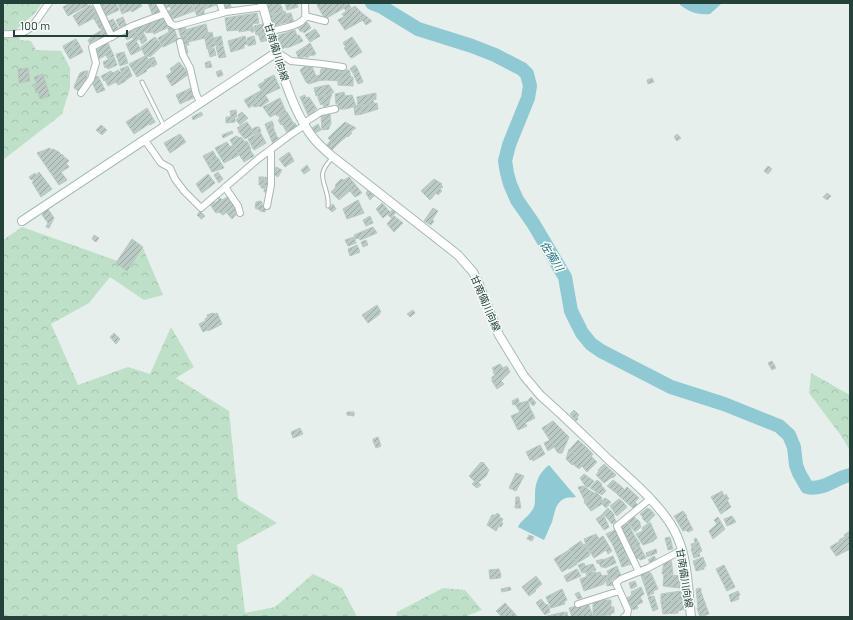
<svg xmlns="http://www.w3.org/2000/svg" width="853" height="620" font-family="Barlow,'Noto Sans JP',sans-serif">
	<defs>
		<pattern id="forest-crowns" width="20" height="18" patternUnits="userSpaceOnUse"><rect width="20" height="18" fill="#bfe0c8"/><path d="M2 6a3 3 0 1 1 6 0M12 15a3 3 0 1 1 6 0" fill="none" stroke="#a4c1ad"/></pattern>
		<pattern id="building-hatch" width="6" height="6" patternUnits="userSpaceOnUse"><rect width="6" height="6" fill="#bbcac4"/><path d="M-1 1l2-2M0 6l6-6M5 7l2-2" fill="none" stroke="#98a6a0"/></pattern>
	</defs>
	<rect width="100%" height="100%" fill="#e6efeb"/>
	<path fill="url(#forest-crowns)" d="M7 3H42L35 13 17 29 20 40 31 41 36 50 61 51 70 68V88L62 114 3 160V7Z
		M22 227 129 265 143 248 163 295 144 300 110 277 89 303 51 324 78 385 128 367 150 374 171 327 194 367 176 378 229 411 238 499 277 523 237 545 245 613 275 607 313 574 342 588 357 617H3V240Z
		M811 373 850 395V451L842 437 809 393Z
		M443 588 465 590 482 610 464 617H396L397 612Z"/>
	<path fill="#8ec9d4" d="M678 3H722L710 14C697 15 688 12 678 3Z
		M549 465 576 497C572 498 569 497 566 498 555 502 555 512 552 522 549 528 547 534 544 540L518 527C521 520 530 516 534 507 535 504 535 499 535 495 535 482 539 473 549 465Z"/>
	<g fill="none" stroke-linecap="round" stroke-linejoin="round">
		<path stroke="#8ec9d4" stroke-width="14" d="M372 3 382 7 418 29 472 46 495 55 522 69 527 74 530 86 528 98 509 145 505 161 507 173 510 184 517 200 533 223 565 277 571 311 582 333 591 344 601 351 671 387 724 404 779 426 789 435 794 447 796 465 799 473 807 487C823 491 835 478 850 475"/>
	</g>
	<path fill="url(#building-hatch)" stroke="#b8c9c2" d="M70 3H87L88 5 68 16 63 7Z
		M116 3 119 10 106 16 100 4Z
		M118 3H140L142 6 132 12 131 10 122 14Z
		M148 3H157L161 13 153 16Z
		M162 3H171L172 5 164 9Z
		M175 3H191L194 11 170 20 166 12 171 10 170 6Z
		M192 3H203L205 9H204V14L197 16Z
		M203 3H218L219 4 205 9Z
		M222 3H230L232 10H224Z
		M266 3H280L283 11 270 15Z
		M285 3H297L298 7 287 10Z
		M318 3H341L344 8 325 19 317 5Z
		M341 3H344L347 5 349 4 351 7 346 11Z
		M90 5 92 6 98 16 79 26 73 16Z
		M355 6 362 13 372 21 366 25 355 10 344 17 342 14Z
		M355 10 363 20 345 30 338 20Z
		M285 11 288 22 273 26 270 16Z
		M257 13 259 23 252 24 254 32H251V30L239 32V30L227 31 225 18Z
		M291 13 294 23 287 25V23L288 22 286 14Z
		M98 16H99L104 27 100 29 94 19Z
		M123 17 127 27 121 30 116 20Z
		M163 17 164 18 169 27 154 34 148 23Z
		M113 19 120 31 115 33 112 31 107 22Z
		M305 20 309 25 301 32 297 27Z
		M148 23 153 32 146 33 145 31 143 32 147 40 142 44 134 28Z
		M206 24 208 33 204 34 205 38 188 42 185 30Z
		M263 24 265 32 256 35 254 26Z
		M170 25 171 29 174 28 178 40 163 47 158 38 169 32 168 28Z
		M309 25 311 28 304 33 302 30Z
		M185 26 186 30H185L189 45H186L188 53H186L178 28Z
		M104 27 108 36 90 44 88 40 91 38 90 37 102 30 101 28Z
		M133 28 139 39 136 41 141 50 131 55 126 44 134 39 133 37 127 40 123 33Z
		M315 29 320 36 310 42 305 35Z
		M295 30 299 43 287 48V47L280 49 276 36Z
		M212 32 215 46 207 49 204 34Z
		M265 32 268 40 261 42 258 34Z
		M299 35 303 41 299 43 296 36Z
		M221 36 223 45 216 46 214 38Z
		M245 36 247 44 244 45V48L231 52 228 41Z
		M254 36 256 44 248 46 247 38Z
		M155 37 162 46 150 57 149 56 146 57 143 52 141 47Z
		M352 37 355 41 346 47 343 43 344 42Z
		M76 39 79 44 65 51 63 46Z
		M107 41 114 56 108 59 106 55 99 59 94 48Z
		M355 41 362 52 352 58 350 57 344 48Z
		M310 43 316 54 312 56 306 46Z
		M79 44 83 52 70 59 65 51Z
		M223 46 226 57 219 58 216 47Z
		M306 46 311 55 306 58 305 56 299 59 296 52Z
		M214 48 216 55 210 57 208 49Z
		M124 52 128 63 120 66 116 54Z
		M145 56 147 57 152 66 146 70 147 71 137 77 129 64Z
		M114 57 117 65 108 69 107 67 105 68 103 62Z
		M154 57 157 64 153 67 149 59Z
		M210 61 212 67 206 68 205 63Z
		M179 62 189 74 172 86 166 76 172 72 170 69Z
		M311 64 318 81 312 83 305 66Z
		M355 65 358 70 353 73 350 69Z
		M128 66 132 76 126 80 120 69Z
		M305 66 312 83 309 84 306 82 300 70Z
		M28 68 30 81 19 83 18 69Z
		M335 68 342 70 341 81 325 80 318 81 316 76 320 75 321 69Z
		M118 70 120 72H121L126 81 118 85 116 82 108 86 105 80 104 81 101 76 111 71 113 73Z
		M221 70 223 75 218 77 216 72Z
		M342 70H349L351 77H353V86L338 85V81H341Z
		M358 70 363 82 358 84 353 73Z
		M85 71H88L86 79H88L80 91 77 90 74 88 75 84 80 73Z
		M43 74 50 96 40 99 38 92 36 93 34 86 37 85 34 77Z
		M274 75 280 88 265 95 258 85 265 81 264 80Z
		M98 76 105 90 97 93 92 82 94 78Z
		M652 78 654 82 648 84 647 80Z
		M327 85H329L334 92 318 98V95L316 96 314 88Z
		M191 88 194 94 192 95 193 98 180 104 176 95Z
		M262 90 269 101 260 107 253 95Z
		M344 92 345 96 352 95 356 106 346 109H338V104H336L335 94Z
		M332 93 329 103V105L324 107 323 104 321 105 318 98Z
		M376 93V99L373 100 374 104 358 106 357 97Z
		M253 95 259 106 254 107 253 105 249 108 244 100Z
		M305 95 306 98 309 97 317 109 314 110 315 114 309 117 300 97Z
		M280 98 286 112 277 116 276 114 270 117 263 107Z
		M377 103 378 109 362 114 361 105Z
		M361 105 362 114 355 115 354 106Z
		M147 108 155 122 150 125 149 124 134 134 126 122Z
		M236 110 237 117H235V122L226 123V117H231L230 111Z
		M201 112 203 115 193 120 192 117Z
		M242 112 248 118 240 125 236 120 239 117 238 115Z
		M287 112 294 124 285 129 282 124 281 125 278 120 280 119 279 116Z
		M330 114 331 124 329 127V129L322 130 321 115Z
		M272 121 274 126H272V124L266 127 265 124Z
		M247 122 252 129 251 130 254 134 245 139 238 131 239 130 237 128Z
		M345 122 356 128 350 132 352 133 348 137 347 136 340 142 332 134Z
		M295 123 297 127 287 133 285 129Z
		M272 124 277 137 280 139 273 144 266 127Z
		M318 124 321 130 315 133 312 128Z
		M101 125 107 130 102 135 96 130Z
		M256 127H259L261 131 254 134 251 130Z
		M232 131 233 133 223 138 222 135Z
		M260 132 266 143 254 150 248 139Z
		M180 134 186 142 170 153 164 143Z
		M332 134 340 142 336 146 328 138Z
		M677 134 681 138 677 141 674 137Z
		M236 136 240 138 241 137 245 142 247 141 251 149 250 150 254 156 244 162 230 140Z
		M330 141 336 146 332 150 327 145Z
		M227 142 230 147 233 145 239 155 224 163 215 148Z
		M50 148 51 150 53 149 59 152 61 155 62 154 65 158H66L69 161 66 163 69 167 61 172 67 180 59 185 37 153Z
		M213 151 217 158 207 163 203 156Z
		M289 152 294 161 285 167 279 159Z
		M217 158H218L224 168 212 172 207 163Z
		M307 165 310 170 304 174 301 170Z
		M768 166 772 169 768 174 764 171Z
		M276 167 282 170 278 177 273 174Z
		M39 172 52 189 41 197 32 182 34 181 33 179 31 180 29 177 35 173 36 175Z
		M218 172 223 179 219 183 214 175Z
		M208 174 215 183 202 193 196 184Z
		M259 177H264V188H261V185H259Z
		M265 177 269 178V192H264Z
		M349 177 362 193 355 197 350 191 352 189 344 180Z
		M341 179 344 180 335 188 336 184Z
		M434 179 442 184 441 185 443 187 440 189 442 191 438 195 436 193 430 200 421 191Z
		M344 180 352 189 339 200 331 192Z
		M368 190 375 195 370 200 366 193Z
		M827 193 831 196 827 200 823 197Z
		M218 196 222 200 227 197 234 206 223 215 219 212 217 213 215 212 210 204 213 200 215 203 219 200 216 197Z
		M358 200 364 213 347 219 343 209Z
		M260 201 262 202V205L266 206 265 212 260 211V210L255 208 256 202Z
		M382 203 390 212 383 218 376 209Z
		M333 204 336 209 332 212 328 208Z
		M236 205 239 211 232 219 227 213Z
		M433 208 438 211 432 220 434 221 431 225 424 221Z
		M48 209 54 218 49 228 46 227 48 223 42 215 44 213 43 212Z
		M393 209 396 212 391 218 388 215Z
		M200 211 205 216 201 219 197 215Z
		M370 216 373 223 366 226 363 220Z
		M394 216 403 223 394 232 387 224Z
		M373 227 377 233 360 240 359 238 356 239 354 235Z
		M94 235 99 238 96 242 92 239Z
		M354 237 356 243 348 246 345 240Z
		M132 239 143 247 127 271 116 263Z
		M366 240 368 245 363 247 361 242Z
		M357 245 360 252 350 256 348 249Z
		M377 305 381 312 379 313 380 314 368 323 362 315Z
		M413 310 415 313 410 317 407 314Z
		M213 313 214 314 217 313 222 324 208 331 205 319 208 317 207 315Z
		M205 321 209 329 203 332 199 324Z
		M114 333 120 339 116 344 110 337Z
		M772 361 776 368 772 370 768 363Z
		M500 364 503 368 507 366 510 372 501 381 504 384 497 389 492 381V377L495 375 493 372 494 371 492 368Z
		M531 397 536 403 533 406 528 400Z
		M518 398 519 402 513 405 512 401Z
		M528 401 530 408 535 418 525 423 527 426 518 430 511 416 520 412 515 404Z
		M574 410 579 415 577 417 578 419 576 421 570 414Z
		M347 412H354V416L347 415Z
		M553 421 569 437 562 453H558L542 428Z
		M300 428 303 434 293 438 291 432Z
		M378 437 381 446 376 448 373 441V439Z
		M550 440 554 447 548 451 544 443Z
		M578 440 587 448 572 465 568 461 575 454 570 449Z
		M540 445 545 454 533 461 532 459 530 460 526 452Z
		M587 448 593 454 591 456 597 462 587 472 582 466 579 469 573 464Z
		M569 449 575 454 568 461 566 459Z
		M481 462 482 463 483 462 489 470 486 476 479 482 476 479 474 481 469 476Z
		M604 464 616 475 613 478 612 477 604 483 596 475 599 471 598 470Z
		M516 473 524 476 516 491 509 488Z
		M584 474 594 481 589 487H586L580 478Z
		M476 480 481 485 477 488 472 484Z
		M597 480 602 484 601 485 606 491 602 495 590 488Z
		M613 480 621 486 615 492 607 486Z
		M583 486 594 493 585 501 578 487Z
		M621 486 624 489 619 496 615 492Z
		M627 487 639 498 635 502 637 504 633 508 619 496Z
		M722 491 724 496 726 494 729 499 727 500 731 507 721 514 711 497Z
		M596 492 602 498 601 503 602 504 591 511 584 502Z
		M516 497H519L521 508H515Z
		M605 498 611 502 606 508 601 503Z
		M619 499 624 503 627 507 617 516 610 506Z
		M608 508 614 514V518L616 521 612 524 603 513Z
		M647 508 651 510 655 515 647 523 642 518 643 517 640 514Z
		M683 511 687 516H686L693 530 688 532 686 530 683 531 674 516Z
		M497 513 500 515 499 517 503 519 501 523H503L501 527 499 526 496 531 487 525 492 515H496Z
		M603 514 609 527 604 530 596 519Z
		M732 516 736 522 727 526 724 519Z
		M634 517 640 522V525L641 527 635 532 628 522Z
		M718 517 725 529 713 539 709 531 717 524 714 520Z
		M650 522 657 538 654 540V541L643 545 636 534 643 531 642 528Z
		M628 523 634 535 626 538 621 527Z
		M615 530 619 537 611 542 606 534Z
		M850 531V542L844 535Z
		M596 534 599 539 587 547 584 539Z
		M529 535 534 537 532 541 527 539Z
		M634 535 640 544 631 549 626 539Z
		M603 536 612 551 608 554 606 550 594 558 587 547Z
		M846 536 850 542V549L836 556 830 547 840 541 839 540Z
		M619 537 624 546 615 550 611 541Z
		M670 537 673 549 668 550 665 538Z
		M696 538 700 545 692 548 691 544 695 543 694 539Z
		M581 541 583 545 571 552 569 549Z
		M585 544 590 554 589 555V556L577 563 571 552Z
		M639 545 646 558 640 560 639 558 636 559 631 549Z
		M623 546 628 555 619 559 615 550Z
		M700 546 702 551 699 553 700 556 694 558 691 549Z
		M656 549 657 553 647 557 646 553Z
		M569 550 577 564 569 569 568 568 562 572 554 559Z
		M613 556 616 563 605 568 604 567H601L599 563 598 564 596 561 603 559V560Z
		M626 556 631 564 622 567 619 559Z
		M654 556 657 560 651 564 648 560Z
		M703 557 706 566 704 567V569L696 571 693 561Z
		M671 558 673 574H662L664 562Z
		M584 563 585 566 593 564 596 570 582 573 578 565Z
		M724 565 735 587 727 591 716 569Z
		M617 566 621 576 611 580 607 571Z
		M499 569 501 576 500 578 490 579 489 570Z
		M577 569 581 576 567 582 564 576Z
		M649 571 650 574 644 576 645 580 643 581 641 575Z
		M591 572H596L597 573 587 577 586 573Z
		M600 572 602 576 608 575 611 580 604 582V584L584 591 580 579Z
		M651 573 658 589 653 591 654 593 648 596 643 581 645 580 644 576Z
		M664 574 680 576V588L663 586Z
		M536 576 542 584 535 590 536 591 529 596 522 587Z
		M611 580 613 585 607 586 606 581Z
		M635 581 637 586 631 589 629 583Z
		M510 587 511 590 502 592 501 589Z
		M641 587 644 594 640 597 643 602 637 605 638 608 633 610 627 598 632 595 631 592Z
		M700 588 701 589V592L709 614 700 617 697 608 698 607 696 589Z
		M562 589 567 600 564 602 565 604 551 608 546 597Z
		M681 591 683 599 661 602V594Z
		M738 591 740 595 738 597 739 599 731 602 729 595Z
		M579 592 582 598 578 599 575 594Z
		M654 596 658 609 653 611 648 597Z
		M541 599 546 605 547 604 550 608 549 610 550 612 545 615 536 603Z
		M683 599 685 609 678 611V613L663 614 661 602Z
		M597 600H611V607H614V613H611V615L593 616V602H597Z
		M505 603 518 617H502L496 611Z
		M588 603 593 617H572L569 608Z
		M564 612V613L567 612 568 617H547V616Z"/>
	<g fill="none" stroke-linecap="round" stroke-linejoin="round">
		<g stroke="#a8b8b2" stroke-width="5">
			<path id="lane" d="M142 82 164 126
				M328 206C330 194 320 180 323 172 324 167 329 162 332 158"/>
		</g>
		<g stroke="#a8b8b2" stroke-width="8">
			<path id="street" d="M96 3 112 37
				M159 3 170 23 175 26 226 12 263 7
				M220 3 223 13
				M305 16 325 21
				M271 31C279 29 302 26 305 17 306 13 305 8 305 4
				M3 34C34 36 32 24 49 3
				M180 42 183 55 190 68 196 94 200 102
				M277 52 291 61 322 64 343 67
				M81 93 91 79 96 63 92 47 132 26 164 14
				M144 139 161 163 170 168 175 179 184 191 201 208 258 159 290 135 305 125 307 121 321 112 335 109
				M225 187 238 206 240 213
				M267 206 271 185V150
				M639 572 617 526 650 499
				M578 604 619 591
				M624 617 627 615 628 610 616 583 621 579 648 568 682 550"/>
		</g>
		<g stroke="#a4bbb3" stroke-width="10">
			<path id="secondary" d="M262 3C274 43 288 108 315 140 320 146 326 151 333 157L458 255 473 272 478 282 499 335 524 376 541 396C564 416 586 438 608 459 631 480 665 508 677 536 688 561 688 590 691 617
				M22 221 277 52"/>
		</g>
		<use href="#lane" stroke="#fff" stroke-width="3"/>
		<use href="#street" stroke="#fff" stroke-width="6"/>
		<use href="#secondary" stroke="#fff" stroke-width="8"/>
	</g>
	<g text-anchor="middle" stroke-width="3" stroke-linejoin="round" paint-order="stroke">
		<g font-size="10" fill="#24423a" stroke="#f7fbf9">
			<text transform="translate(277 52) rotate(73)" y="4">甘南備川向線</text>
			<text transform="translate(486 303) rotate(67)" y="4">甘南備川向線</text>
			<text transform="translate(685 578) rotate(81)" y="4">甘南備川向線</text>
		</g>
		<g font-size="11" font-style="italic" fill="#1c6f80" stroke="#f7fbf9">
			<text transform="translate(552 256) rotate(58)" y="4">佐備川</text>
		</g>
	</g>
	<rect width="853" height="620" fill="none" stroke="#24423a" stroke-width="8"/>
	<path d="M14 30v6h113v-6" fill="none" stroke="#24423a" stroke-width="2"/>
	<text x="20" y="30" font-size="12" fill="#24423a" stroke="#f7fbf9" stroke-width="3" paint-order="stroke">100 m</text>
</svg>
